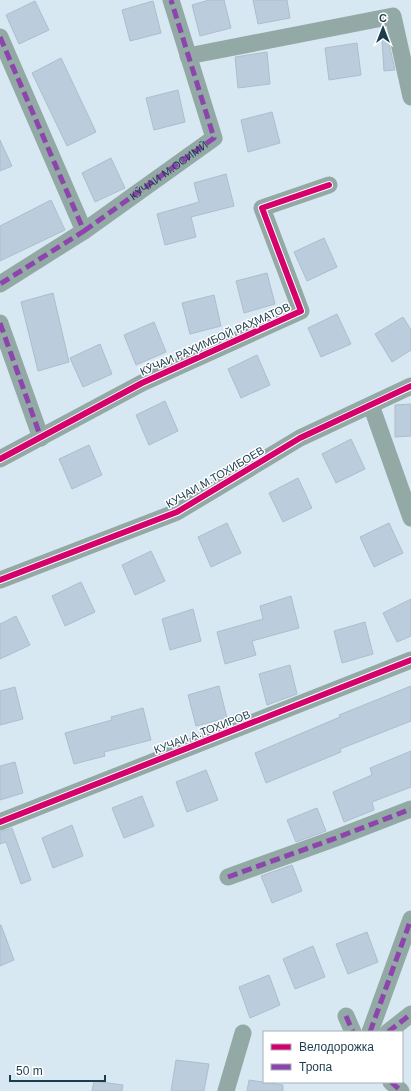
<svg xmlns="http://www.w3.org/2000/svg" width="411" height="1091" font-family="Arial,sans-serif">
	<rect width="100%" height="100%" fill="#d8e8f2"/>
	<path fill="#bbccdc" stroke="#adbdcd" d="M209 0H224L231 28 200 36 192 5Z
		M253 0H287L290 18 258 24Z
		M35 1 49 30 19 44 6 15Z
		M153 1 161 33 130 41 122 10Z
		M382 39H388L395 70 384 71Z
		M357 43 361 75 329 80 325 48Z
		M267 52 270 84 238 88 235 57Z
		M61 58 96 132 67 146 32 73Z
		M178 90 185 122 154 130 146 98Z
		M272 112 280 143 248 152 241 120Z
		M0 140 12 166 0 171Z
		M111 158 125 188 95 202 82 173Z
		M226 174 234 206 191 217 196 237 165 245 157 214 199 202 194 183Z
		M51 200 65 230 0 261V226Z
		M324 238 337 267 307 281 294 252Z
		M267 273 275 304 244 313 236 281Z
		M53 293 69 362 38 371 21 302Z
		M214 295 221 326 190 334 182 303Z
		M337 314 351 344 321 357 308 328Z
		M403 317 411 330V350L392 362 375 334Z
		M154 322 166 352 136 365 124 335Z
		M100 344 112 374 83 387 70 358Z
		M257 355 270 385 241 398 228 369Z
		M165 401 178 431 149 445 136 415Z
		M411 404V436L395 437V405Z
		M351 439 365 469 336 483 322 454Z
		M89 445 102 475 72 489 59 459Z
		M298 478 312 508 283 522 269 493Z
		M227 523 241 553 211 567 198 537Z
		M389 523 403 553 374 567 360 537Z
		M151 551 165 581 135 595 122 565Z
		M81 582 95 612 65 626 52 596Z
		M291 596 299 628 252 641 256 655 225 664 217 632 263 619 260 606Z
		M411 599V636L397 642 383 613Z
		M193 609 201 641 170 650 162 619Z
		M16 616 30 645 0 659V624Z
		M365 622 373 654 342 663 334 631Z
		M290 665 297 694 267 705 259 674Z
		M219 686 227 718 196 726 188 695Z
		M411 686V721L340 749 341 752 266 783 255 753 340 717 339 715Z
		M15 687 23 719 0 725V691Z
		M143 708 151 740 104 752 105 756 74 764 65 733 112 720 111 717Z
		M411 751V787L372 802 374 810 344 822 333 792 372 775 370 768Z
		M15 762 23 793 0 800V766Z
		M206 770 218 800 187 812 176 782Z
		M142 796 154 826 124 838 112 808Z
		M317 808 326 831 296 842 287 820Z
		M72 825 83 856 53 868 42 838Z
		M12 828 31 880 21 884 6 842 0 844V832Z
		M292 865 302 891 272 903 261 876Z
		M0 925H1L14 960 0 966Z
		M367 932 378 962 348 974 336 944Z
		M313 946 325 977 295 989 283 959Z
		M269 975 280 1005 250 1018 239 987Z
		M176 1060 209 1064 204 1091H171Z
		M249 1080 283 1085V1091H247Z
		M94 1081 123 1085 122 1091H92Z"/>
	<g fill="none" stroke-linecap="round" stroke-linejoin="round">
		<g stroke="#93a9a5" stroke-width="17">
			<path d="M0 37 84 231 0 284"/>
			<path d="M188 56 393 16 411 97"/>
			<path id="s1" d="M84 231 214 138 171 0"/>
			<path d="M0 323 41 438"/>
			<path d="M371 405 411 518"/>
			<path d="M0 459 142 383 301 311 262 208 329 185"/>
			<path d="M0 580 177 512 300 438 411 386"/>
			<path d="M0 822 411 660"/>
			<path d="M228 877 336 838 411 809"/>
			<path d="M346 1016 353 1032"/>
			<path d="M370 1032 411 919"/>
			<path d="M388 1032 411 1014"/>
			<path d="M391 1082 401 1091"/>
			<path d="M226 1091 243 1033"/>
		</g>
		<path stroke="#8e44ad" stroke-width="5" stroke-dasharray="10 5" stroke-linecap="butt" d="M0 37 84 231 0 284
			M84 231 214 138 171 0
			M0 323 41 438
			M228 877 336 838 411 809
			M346 1016 353 1032
			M370 1032 411 919
			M388 1032 411 1014
			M391 1082 401 1091"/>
		<g stroke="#fff" stroke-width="8">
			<path id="cycleway" d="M0 459 142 383 301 311 262 208 329 185
				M0 580 177 512 300 438 411 386
				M0 822 411 660"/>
		</g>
		<use href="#cycleway" stroke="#d6006c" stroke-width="6"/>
	</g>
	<g text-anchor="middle" stroke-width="3" stroke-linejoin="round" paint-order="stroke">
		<g font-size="11" fill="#1b3c4d" stroke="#fff">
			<text dy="4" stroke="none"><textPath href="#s1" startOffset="104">КӮЧАИ М.ОСИМӢ</textPath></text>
			<text transform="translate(215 339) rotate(-24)" y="4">КӮЧАИ РАҲИМБОЙ РАҲМАТОВ</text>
			<text transform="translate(215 477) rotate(-30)" y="4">КУЧАИ М.ТОХИБОЕВ</text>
			<text transform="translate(202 732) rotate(-21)" y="4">КУЧАИ А.ТОХИРОВ</text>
		</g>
	</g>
	<rect x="263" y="1031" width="140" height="52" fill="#ffffff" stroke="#a4b1b8"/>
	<rect x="271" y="1044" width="20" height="6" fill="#d6006c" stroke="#a4b1b8"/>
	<text x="299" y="1051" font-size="12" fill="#1b3c4d">Велодорожка</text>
	<rect x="271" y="1064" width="20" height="6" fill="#8e44ad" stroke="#a4b1b8"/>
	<text x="299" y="1071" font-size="12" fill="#1b3c4d">Тропа</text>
	<g transform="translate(383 28)" stroke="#ffffff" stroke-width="3" paint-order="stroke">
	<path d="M0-3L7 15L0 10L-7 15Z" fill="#1b3c4d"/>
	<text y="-6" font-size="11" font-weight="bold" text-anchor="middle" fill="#1b3c4d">С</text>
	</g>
	<path d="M10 1075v6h95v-6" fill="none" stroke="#1b3c4d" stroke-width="2"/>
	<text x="16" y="1075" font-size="12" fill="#1b3c4d" stroke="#ffffff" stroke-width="3" paint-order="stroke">50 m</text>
</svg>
